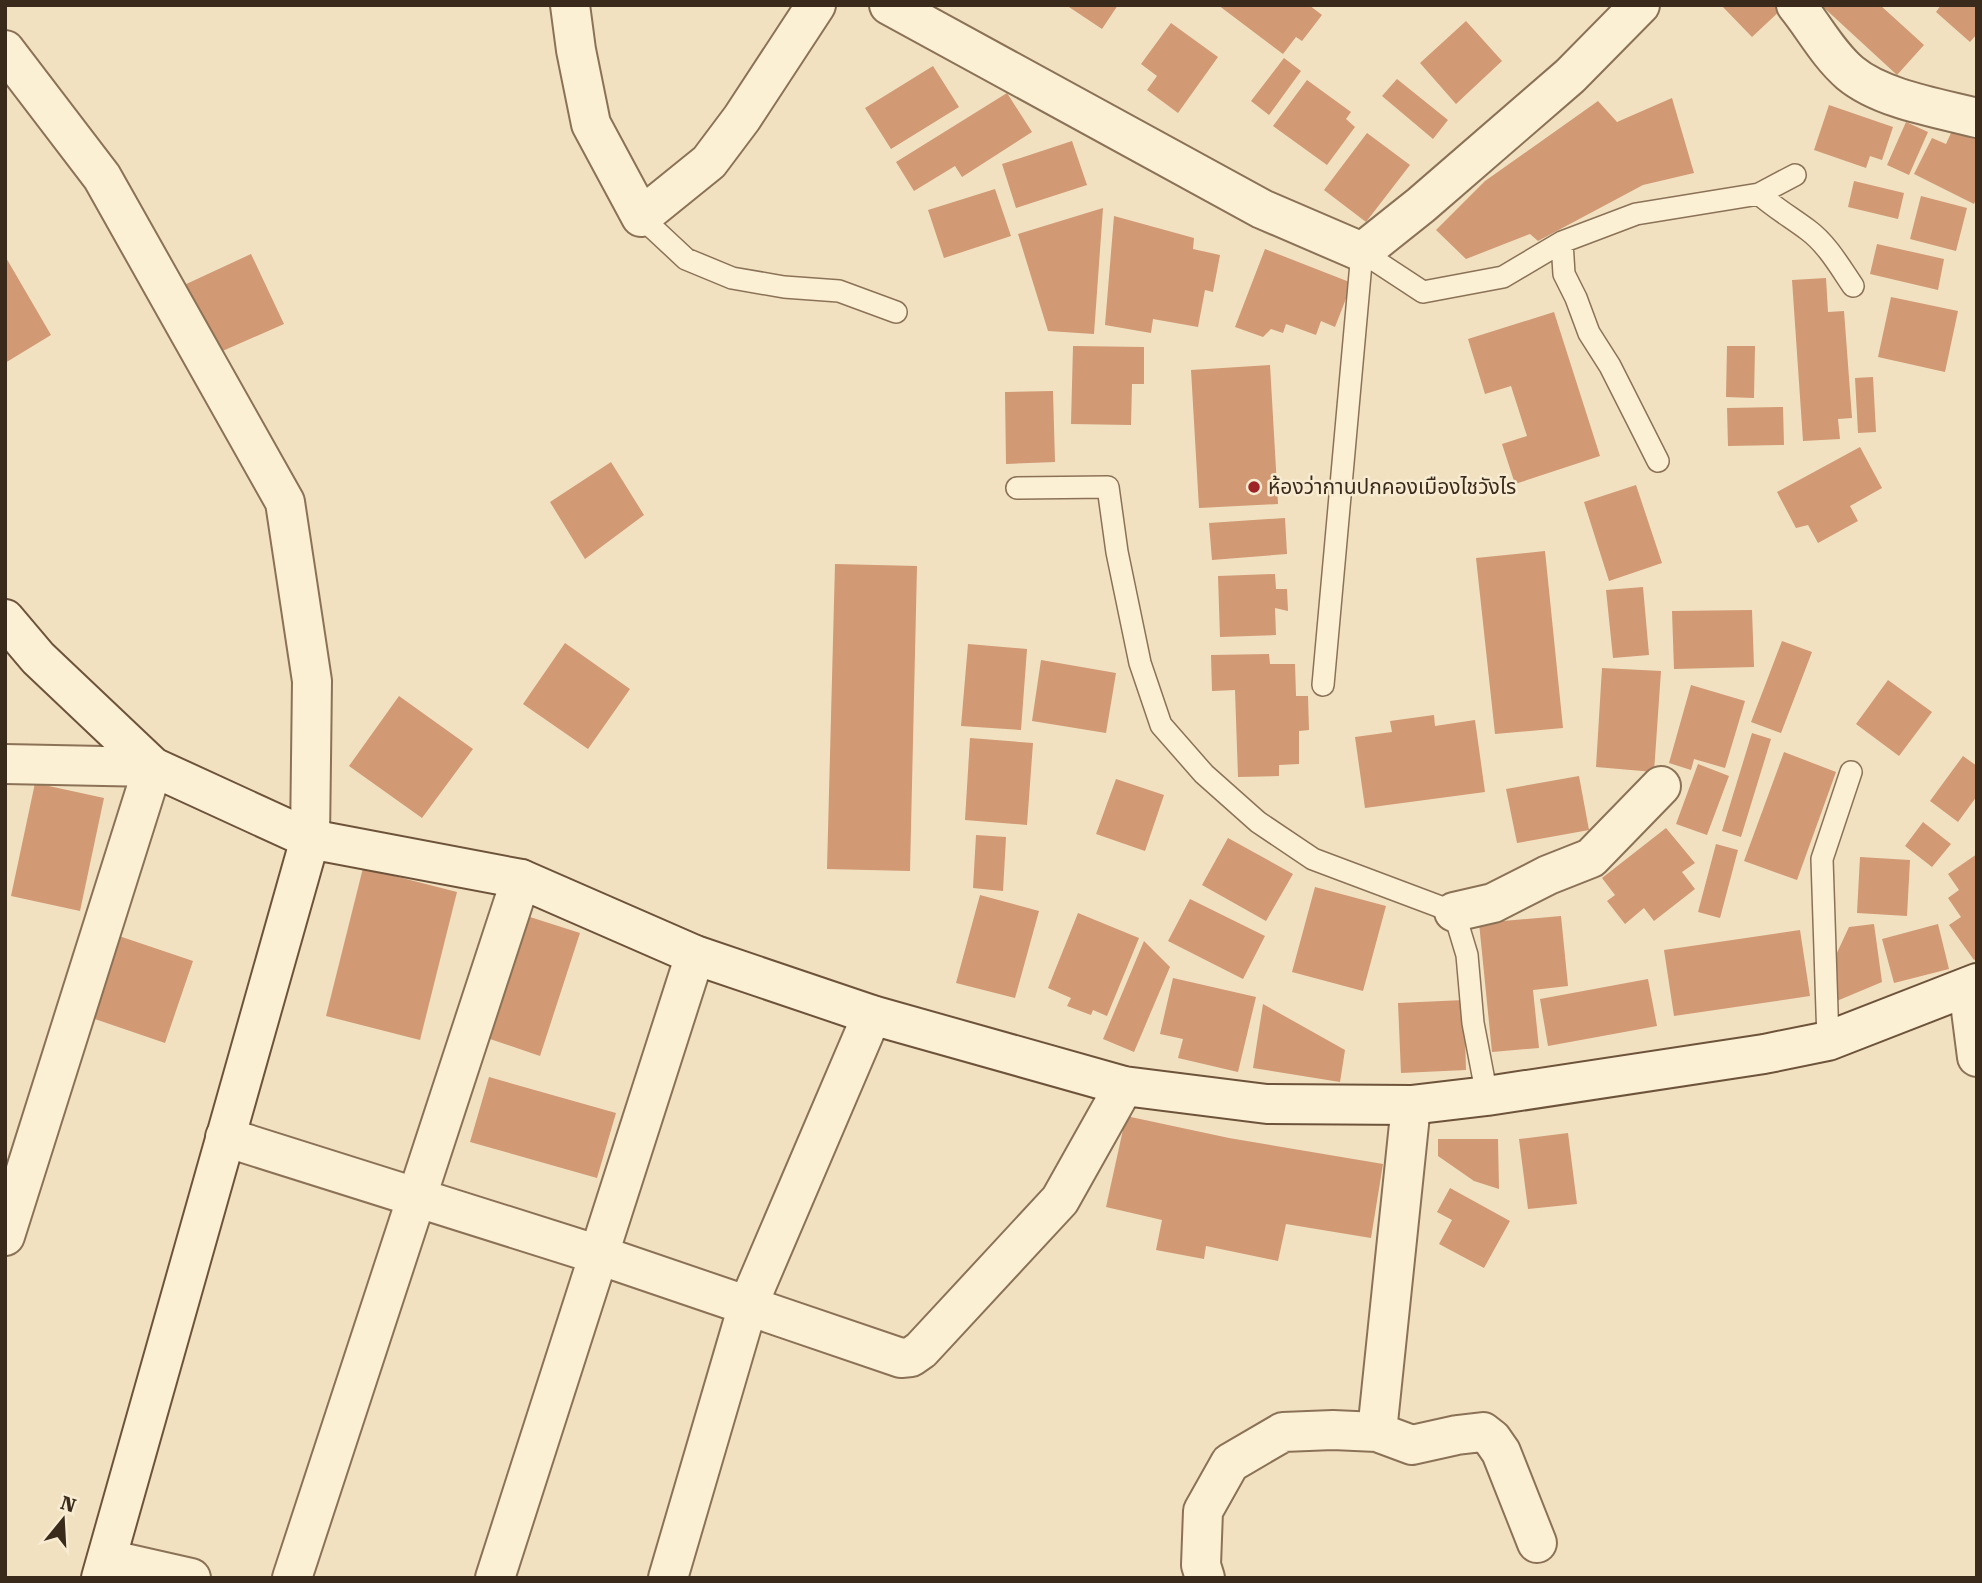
<svg xmlns="http://www.w3.org/2000/svg" width="1982" height="1583" font-family="'Roboto Serif','Noto Sans Thai',serif">
	<rect width="100%" height="100%" fill="#f1e1c1"/>
	<path fill="#d19974" d="M1066 5H1118L1102 29Z
		M1218 5H1309L1322 15 1302 41 1296 37 1283 54Z
		M1721 5H1786L1752 37Z
		M1821 5H1880L1924 45 1897 75Z
		M1941 5H1977V34L1970 42 1936 12Z
		M1466 21 1502 61 1456 104 1420 63Z
		M1171 23 1218 57 1178 113 1147 90 1157 76 1141 64Z
		M1284 58 1301 71 1269 115 1251 101Z
		M933 66 959 107 891 149 865 108Z
		M1397 79 1448 120 1433 139 1382 96Z
		M1307 80 1351 112 1346 119 1355 127 1327 165 1273 126Z
		M1007 93 1032 132 962 177 955 166 914 191 896 162Z
		M1672 98 1694 173 1643 185 1538 241 1530 234 1466 259 1436 230 1485 181 1598 101 1617 122Z
		M1829 105 1893 127 1882 160 1870 156 1866 168 1814 150Z
		M1906 122 1928 132 1909 175 1887 165Z
		M1956 122 1977 133V197L1974 204 1914 174 1932 138 1946 144Z
		M1367 133 1410 165 1366 222 1324 190Z
		M1072 141 1087 185 1016 208 1002 164Z
		M1854 181 1904 193 1898 219 1848 207Z
		M995 189 1011 236 944 258 928 210Z
		M1921 196 1967 208 1956 251 1910 239Z
		M1103 208 1094 334 1048 331 1018 234Z
		M1114 216 1194 238 1193 249 1220 255 1213 292 1205 290 1198 327 1153 319 1151 333 1105 325Z
		M1877 244 1944 259 1938 290 1870 274Z
		M1265 249 1352 283 1335 327 1321 321 1316 335 1286 324 1283 333 1271 329 1263 337 1235 327Z
		M251 254 284 324 218 353 182 286Z
		M5 256 51 335 5 363Z
		M1826 278 1828 312 1844 311 1852 418 1838 419 1840 439 1803 441 1792 280Z
		M1891 297 1958 311 1945 372 1878 357Z
		M1554 312 1600 456 1515 484 1502 444 1527 436 1511 386 1485 394 1468 339Z
		M1073 346 1144 347V384H1132L1131 425 1071 424Z
		M1727 346H1755L1754 398 1726 397Z
		M1270 365 1278 504 1199 508 1191 370Z
		M1873 377 1876 432 1858 433 1855 378Z
		M1053 391 1055 462 1006 464 1005 392Z
		M1783 407 1784 445 1728 446 1727 408Z
		M1860 447 1882 488 1850 506 1858 521 1818 543 1808 525 1796 528 1777 492Z
		M611 462 644 515 585 559 550 502Z
		M1636 485 1662 563 1609 581 1584 502Z
		M1285 518 1287 554 1212 560 1209 523Z
		M1545 551 1563 728 1495 734 1476 558Z
		M835 564 917 566 910 871 827 869Z
		M1275 574 1276 589H1287L1288 611 1275 608 1276 635 1220 637 1218 576Z
		M1643 587 1649 655 1613 658 1606 590Z
		M1752 610 1754 667 1674 669 1672 611Z
		M1782 641 1812 652 1781 733 1751 722Z
		M565 643 630 689 588 749 523 704Z
		M968 644 1027 649 1021 730 961 726Z
		M1269 654 1270 664H1295L1296 696H1308L1309 730 1299 731V764L1279 765V776L1238 777 1235 690 1212 691 1211 655Z
		M1041 660 1116 673 1106 733 1032 721Z
		M1602 668 1661 671 1654 772 1596 767Z
		M1888 680 1932 712 1899 756 1856 724Z
		M1691 685 1745 701 1725 768 1694 759 1691 770 1669 763Z
		M399 696 473 749 422 818 349 766Z
		M1434 715 1435 726 1475 720 1485 792 1365 808 1355 737 1392 732 1390 721Z
		M1752 733 1771 739 1741 837 1722 831Z
		M970 738 1033 743 1027 825 965 820Z
		M1784 752 1836 772 1797 880 1744 861Z
		M1963 756 1977 766V796L1958 822 1930 801Z
		M1698 764 1729 776 1707 835 1676 824Z
		M1579 776 1589 830 1517 843 1506 789Z
		M1116 779 1164 795 1145 851 1096 834Z
		M35 783 104 798 80 911 11 896Z
		M1923 822 1951 844 1932 867 1905 846Z
		M1666 828 1695 863 1682 872 1695 889 1654 921 1644 908 1625 924 1607 901 1615 895 1602 878Z
		M976 835 1006 837 1003 891 973 888Z
		M1228 838 1293 874 1266 921 1202 885Z
		M1716 844 1738 850 1720 918 1698 912Z
		M1977 854V958L1974 960 1949 925 1961 917 1948 898 1959 890 1948 874Z
		M1860 857 1910 860 1907 916 1857 913Z
		M363 868 457 892 420 1040 326 1016Z
		M1315 887 1386 906 1363 991 1292 972Z
		M980 895 1039 911 1015 998 956 983Z
		M1190 899 1265 936 1243 979 1168 941Z
		M1078 913 1139 938 1107 1016 1093 1010 1091 1015 1067 1006 1071 998 1048 988Z
		M1561 916 1568 986 1533 990 1539 1048 1492 1052 1479 923Z
		M530 917 580 933 540 1056 490 1039Z
		M1874 924 1882 982 1832 1003 1828 972 1849 927Z
		M1938 924 1949 969 1894 983 1882 939Z
		M1800 930 1810 996 1674 1016 1664 950Z
		M116 935 193 961 165 1043 89 1017Z
		M1144 941 1170 967 1134 1052 1103 1039Z
		M1173 978 1256 997 1238 1072 1178 1058 1183 1039 1160 1034Z
		M1648 979 1657 1026 1548 1046 1540 999Z
		M1464 1000 1466 1070 1401 1073 1398 1003Z
		M1263 1004 1345 1050 1340 1082 1253 1068Z
		M489 1077 616 1113 597 1178 470 1142Z
		M1126 1116 1229 1138 1383 1164 1371 1238 1286 1224 1278 1261 1206 1246 1204 1259 1156 1250 1162 1220 1106 1207Z
		M1568 1133 1577 1204 1528 1209 1519 1139Z
		M1438 1139H1498L1499 1189 1474 1181 1438 1156Z
		M1450 1188 1510 1221 1484 1268 1439 1244 1452 1220 1437 1212Z"/>
	<g fill="none" stroke-linecap="round" stroke-linejoin="round">
		<g stroke="#8b7257" stroke-width="24">
			<path id="lane" d="M1759 194C1775 208 1792 218 1808 230 1827 244 1840 267 1853 286
				M641 217 686 259 732 278 784 287 839 291 896 312
				M1562 242 1564 274 1576 298 1589 333 1610 366 1658 461
				M1017 488 1108 487 1117 552 1140 663 1161 725 1204 774 1258 822 1313 859 1454 912 1467 955 1473 1023 1487 1096
				M1323 685 1362 252 1423 292 1503 277 1562 242 1636 214 1759 194 1795 175
				M1828 1041 1822 859 1851 772"/>
		</g>
		<g stroke="#8b7257" stroke-width="42">
			<path id="street" d="M570 5 576 50 591 124 641 217 709 162 742 118 816 5
				M889 5 1262 209 1362 252 1421 205 1570 76 1640 5
				M1796 5C1814 27 1828 54 1850 73 1881 99 1938 108 1977 118
				M5 50 102 177 285 502 312 681 310 839
				M5 764 153 767 5 1236
				M1454 912 1493 903 1548 875 1591 858 1661 786
				M1968 987 1977 1057
				M225 1137 599 1255 901 1358 911 1357 921 1350 1060 1200 1124 1086
				M1377 1432 1411 1105
				M107 1559 191 1578
				M292 1578 521 879
				M495 1578 695 955
				M668 1578 748 1305 872 1015
				M1205 1578 1201 1565 1203 1511 1230 1463 1283 1432 1333 1430 1377 1432 1412 1445 1457 1435 1483 1432 1492 1439 1501 1452 1537 1543"/>
		</g>
		<g stroke="#6d533a" stroke-width="42">
			<path id="secondary" d="M5 619 38 658 153 767 310 839 521 879 695 955 872 1015 1124 1086 1267 1104 1411 1105 1487 1096 1764 1054 1828 1041 1977 983
				M101 1578 310 839"/>
		</g>
		<use href="#lane" stroke="#fbefd4" stroke-width="21"/>
		<use href="#street" stroke="#fbefd4" stroke-width="38"/>
		<use href="#secondary" stroke="#fbefd4" stroke-width="38"/>
	</g>
	<circle fill="#9e2326" stroke="#f7ecd1" stroke-width="2.5" cx="1254" cy="487" r="7"/>
	<g text-anchor="middle" stroke-width="5" stroke-linejoin="round" paint-order="stroke">
		<g font-size="21" fill="#3a2a1c" stroke="#f7ecd1" text-anchor="start">
			<text x="1268" y="494">ห้องว่ากานปกคองเมืองไชวังไร</text>
		</g>
	</g>
	<rect width="1982" height="1583" fill="none" stroke="#3a2a1c" stroke-width="14"/>
	<g transform="translate(63 1520) rotate(18)" stroke="#f7ecd1" stroke-width="5" paint-order="stroke">
	<path d="M0-5L12 26L0 18L-12 26Z" fill="#3a2a1c"/>
	<text y="-10" font-size="19" font-weight="bold" text-anchor="middle" fill="#3a2a1c">N</text>
	</g>
</svg>
